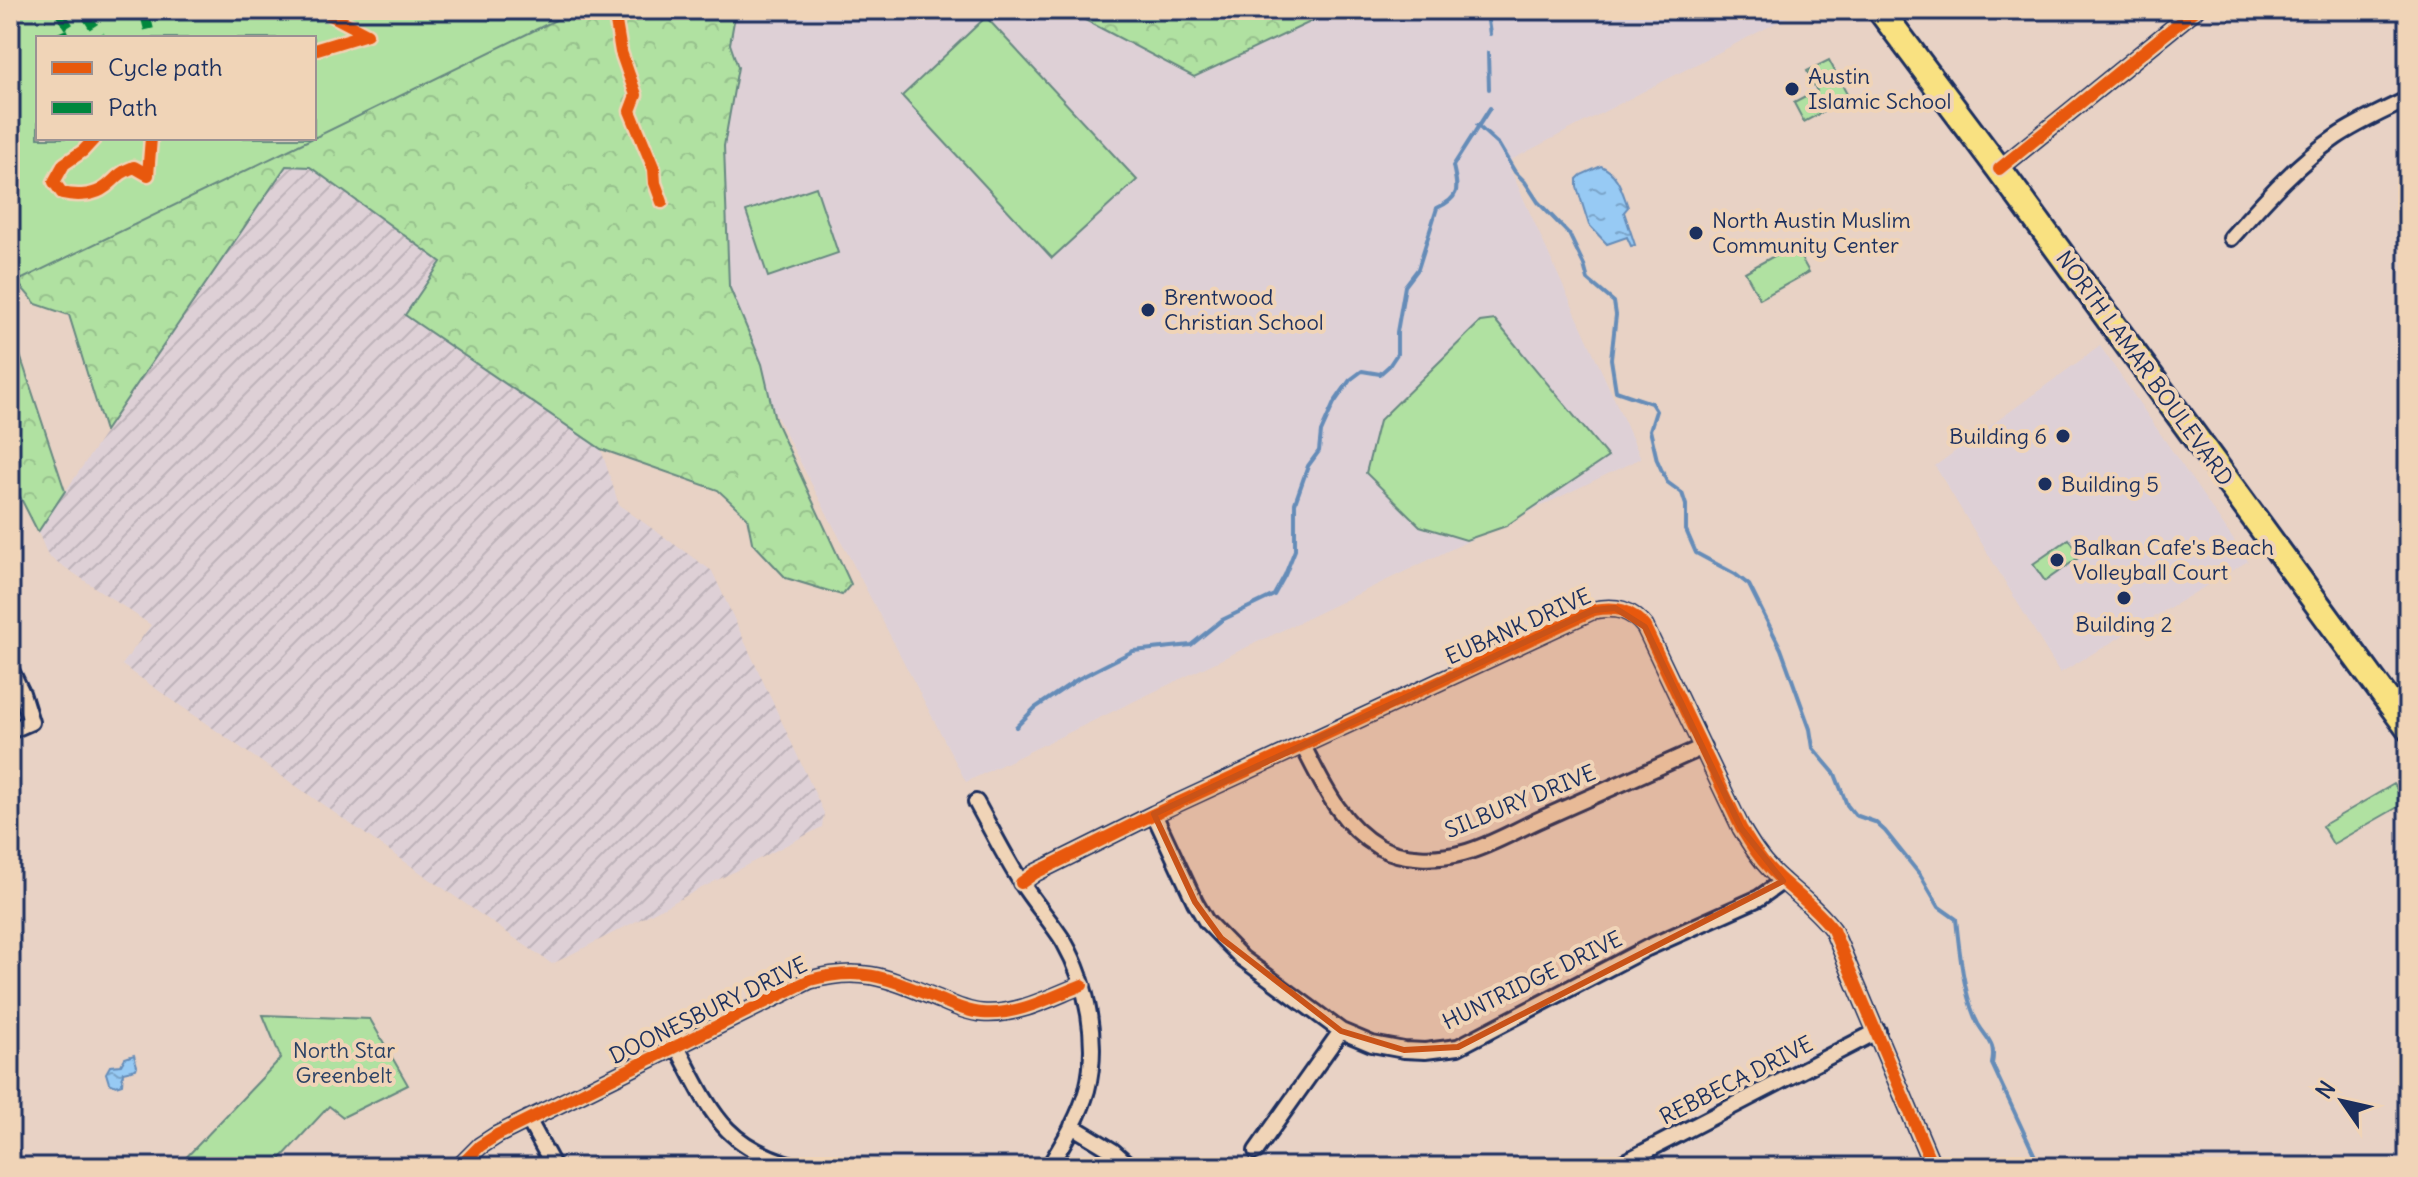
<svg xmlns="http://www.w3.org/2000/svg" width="2418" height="1177" font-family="Delius,sans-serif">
	<defs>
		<pattern id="industrial-furrows" width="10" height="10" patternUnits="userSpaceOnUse" patternTransform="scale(2)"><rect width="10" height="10" fill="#ded0d6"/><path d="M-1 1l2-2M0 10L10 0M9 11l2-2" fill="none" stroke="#beb3ba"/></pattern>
		<pattern id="forest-crowns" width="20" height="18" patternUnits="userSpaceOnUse" patternTransform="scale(2)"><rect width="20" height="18" fill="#b0e1a1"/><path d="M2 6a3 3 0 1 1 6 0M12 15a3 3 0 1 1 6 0" fill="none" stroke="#97c18d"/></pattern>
		<pattern id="water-ripples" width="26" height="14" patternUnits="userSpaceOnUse" patternTransform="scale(2)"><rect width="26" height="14" fill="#97caf4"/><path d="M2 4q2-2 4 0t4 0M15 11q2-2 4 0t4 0" fill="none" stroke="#7aa4c9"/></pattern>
	</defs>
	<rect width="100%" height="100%" fill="#e8d2c5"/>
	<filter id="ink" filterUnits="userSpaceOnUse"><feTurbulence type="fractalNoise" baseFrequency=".0125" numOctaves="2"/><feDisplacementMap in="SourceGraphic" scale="16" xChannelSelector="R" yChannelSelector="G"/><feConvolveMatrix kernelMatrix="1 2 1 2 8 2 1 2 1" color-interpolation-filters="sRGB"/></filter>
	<g filter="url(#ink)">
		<path fill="#ded0d6" d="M576 10H1066L1194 77 1323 16 1513 10H1801L1507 162 1641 458 966 782 568 14Z
			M2100 346 2248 561 2060 673 1935 466Z"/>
		<path fill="url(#industrial-furrows)" d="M286 166 310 167 442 262 406 315 601 449 619 505 712 571 824 813 822 827 552 964 122 665 151 625 48 556 38 532Z"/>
		<path fill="url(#forest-crowns)" stroke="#668880" stroke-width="2" fill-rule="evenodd" d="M10 10H736L730 44 738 67 724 146 729 286 762 364 775 420 851 584 842 595 786 578 752 542 747 517 718 490 601 449 405 315 441 262 310 167 286 166 105 431 69 315 36 304 10 274ZM38 38H314V138H38Z
			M1066 10H1093L1104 15 1107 10H1513L1323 16 1194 77Z
			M10 325 65 491 38 532 10 477Z"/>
		<path fill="#b0e1a1" stroke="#668880" stroke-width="2" d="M10 10H576L314 138V38H38V138H313L10 285Z
			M986 17 1137 180 1052 258 902 96Z
			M1829 60 1849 98 1804 122 1794 103 1817 91 1807 71Z
			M816 187 838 253 768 277 746 211Z
			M1794 245 1809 272 1760 299 1745 272Z
			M1495 320 1608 457 1506 526 1466 540 1420 526 1366 473 1379 421 1480 322Z
			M2069 539 2081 556 2045 581 2033 564Z
			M2394 784 2405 803 2333 844 2322 826Z
			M263 1015 370 1019 408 1085 343 1117 329 1106 273 1167H177L281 1058Z"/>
		<path fill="url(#water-ripples)" stroke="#658cb8" stroke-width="2" d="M1601 166C1618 173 1622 191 1628 207L1624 212 1635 245 1631 246 1627 237 1607 244 1589 225 1577 187V179L1581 175Z
			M134 1055 137 1066 136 1069 123 1072 122 1084 116 1086 109 1083 106 1073 110 1066 121 1065 125 1058Z"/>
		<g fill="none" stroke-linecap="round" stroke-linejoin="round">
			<path stroke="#658cb8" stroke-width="4" d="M1490 34 1488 21 1492 10
				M1488 53 1489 89
				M1477 125 1499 145 1515 172 1525 182 1538 202 1569 234 1584 265 1588 280 1614 302 1616 315 1611 359 1616 391 1651 403 1656 411 1650 430 1657 460 1667 482 1682 493 1686 505V530L1696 553 1735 574 1749 585 1781 649 1810 729 1813 748 1835 774 1847 805 1855 815 1875 822 1885 831 1921 876 1939 907 1956 919C1959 949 1964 998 1978 1024 1988 1041 1996 1042 1992 1064L2040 1167
				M1016 727 1035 708 1078 679 1133 651 1191 645 1222 620 1274 595 1285 575 1295 550V503L1308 466 1319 451 1321 432 1334 403 1350 380 1362 371 1380 374 1389 366 1397 354V332L1405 286 1418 269 1437 208C1461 197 1458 189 1453 166L1490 108"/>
			<g stroke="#1b2f5e" stroke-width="20">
				<path id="street" d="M1999 169 2195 10
					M2231 238C2264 201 2295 165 2336 137 2358 122 2384 111 2408 99
					M10 668 22 693 31 722 10 731
					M1303 746C1323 785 1340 824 1379 847 1403 860 1437 860 1463 853 1490 846 1516 830 1541 819 1595 795 1649 771 1703 747
					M976 802C991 829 1005 857 1021 882 1034 903 1051 921 1064 942 1088 984 1099 1043 1087 1090 1079 1118 1063 1143 1049 1167
					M1154 814 1195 902 1206 921 1242 958 1341 1031 1372 1044 1404 1050 1425 1051 1458 1047 1647 948 1759 898 1783 881
					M1021 883 1035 873 1154 814 1594 610C1616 606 1631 609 1645 627L1741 828C1750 843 1759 858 1772 871 1792 891 1816 907 1833 930L1933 1167
					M677 1047C711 1111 722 1147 799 1167
					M528 1119 554 1167
					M1072 1126 1113 1151 1131 1167
					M1256 1151 1341 1031
					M459 1167 480 1146 497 1135 810 980C865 965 891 980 941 1000 954 1006 968 1012 982 1013 1017 1016 1051 997 1082 985
					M1615 1167 1878 1031"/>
			</g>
			<g stroke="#1b2f5e" stroke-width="30">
				<path id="primary" d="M1880 10 1999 169 2408 728"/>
			</g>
			<use href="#street" stroke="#f0d4b7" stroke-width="14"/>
			<use href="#primary" stroke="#f9e181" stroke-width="24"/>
			<path stroke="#00873e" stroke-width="10" stroke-dasharray="20 10" stroke-linecap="butt" d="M58 10 72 32 58 38
				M83 10 101 38
				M144 10 151 38"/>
			<g stroke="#f0d4b7" stroke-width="17">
				<path id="cycleway" d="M614 10 621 52 636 95 630 111 654 169 655 183 662 202
					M314 50 367 34 321 10
					M95 138 83 151 64 164 54 182 62 193C74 196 90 196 101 190 115 182 115 174 134 167L148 175 151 138
					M1999 169 2195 10
					M1021 883 1035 873 1154 814 1594 610C1616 606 1631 609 1645 627L1741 828C1750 843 1759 858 1772 871 1792 891 1816 907 1833 930L1933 1167
					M459 1167 480 1146 497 1135 810 980C865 965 891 980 941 1000 954 1006 968 1012 982 1013 1017 1016 1051 997 1082 985"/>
			</g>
			<use href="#cycleway" stroke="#e8590c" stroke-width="12"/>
		</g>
	</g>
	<path fill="#c95318" fill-opacity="0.2" stroke="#c95318" stroke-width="6" stroke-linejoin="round" d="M1615 608 1645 627 1741 828 1783 881 1458 1047 1404 1050 1341 1031 1221 938 1195 902 1154 814 1594 610Z"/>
	<g fill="#1b2f5e" stroke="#f0d4b7" stroke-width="3">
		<circle cx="1792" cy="89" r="8"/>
		<circle cx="1696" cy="233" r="8"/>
		<circle cx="1148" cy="310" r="8"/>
		<circle cx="2063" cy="436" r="8"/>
		<circle cx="2045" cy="484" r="8"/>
		<circle cx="2057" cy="560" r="8"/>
		<circle cx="2124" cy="598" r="8"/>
	</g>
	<g text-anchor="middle" stroke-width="8" stroke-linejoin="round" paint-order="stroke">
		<g font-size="22" fill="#1b2f5e" stroke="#f0d4b7" text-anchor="start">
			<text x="1808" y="84">Austin<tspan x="1808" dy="25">Islamic School</tspan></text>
			<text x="1712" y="228">North Austin Muslim<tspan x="1712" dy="25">Community Center</tspan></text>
			<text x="1164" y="305">Brentwood<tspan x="1164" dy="25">Christian School</tspan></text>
			<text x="2047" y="444" text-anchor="end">Building 6</text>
			<text x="2061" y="492">Building 5</text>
			<text x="2073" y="555">Balkan Cafe's Beach<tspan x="2073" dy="25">Volleyball Court</tspan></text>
			<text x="2124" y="632" text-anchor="middle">Building 2</text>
		</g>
		<g font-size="22" fill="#1b2f5e" stroke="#f0d4b7">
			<text transform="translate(2145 368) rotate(54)" y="8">NORTH LAMAR BOULEVARD</text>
			<text transform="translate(1518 626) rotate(-24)" y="8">EUBANK DRIVE</text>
			<text transform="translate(1520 801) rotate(-22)" y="8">SILBURY DRIVE</text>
			<text transform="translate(1532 980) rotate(-26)" y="8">HUNTRIDGE DRIVE</text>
			<text transform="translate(708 1010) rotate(-26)" y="8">DOONESBURY DRIVE</text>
			<text transform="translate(1736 1080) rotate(-27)" y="8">REBBECA DRIVE</text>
		</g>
		<g font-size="22" fill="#2a4165" stroke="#f0d4b7">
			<text x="344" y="1058">North Star<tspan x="344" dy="25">Greenbelt</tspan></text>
		</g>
	</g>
	<rect width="2418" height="1177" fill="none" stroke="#f0d4b7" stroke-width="40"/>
	<rect x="20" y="20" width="2378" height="1137" fill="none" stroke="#1b2f5e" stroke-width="3" filter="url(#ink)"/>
	<rect x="36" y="36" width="280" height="104" fill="#f0d4b7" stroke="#9b9293" stroke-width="2"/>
	<rect x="52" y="62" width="40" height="12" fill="#e8590c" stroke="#9b9293" stroke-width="2"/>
	<text x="108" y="76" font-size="24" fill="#1b2f5e">Cycle path</text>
	<rect x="52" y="102" width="40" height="12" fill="#00873e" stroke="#9b9293" stroke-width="2"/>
	<text x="108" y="116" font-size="24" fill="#1b2f5e">Path</text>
	<g transform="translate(2342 1101) rotate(304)" stroke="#f0d4b7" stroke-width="6" paint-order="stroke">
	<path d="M0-6L14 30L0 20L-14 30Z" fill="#1b2f5e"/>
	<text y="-12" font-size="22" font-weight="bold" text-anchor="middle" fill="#1b2f5e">N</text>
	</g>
</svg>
